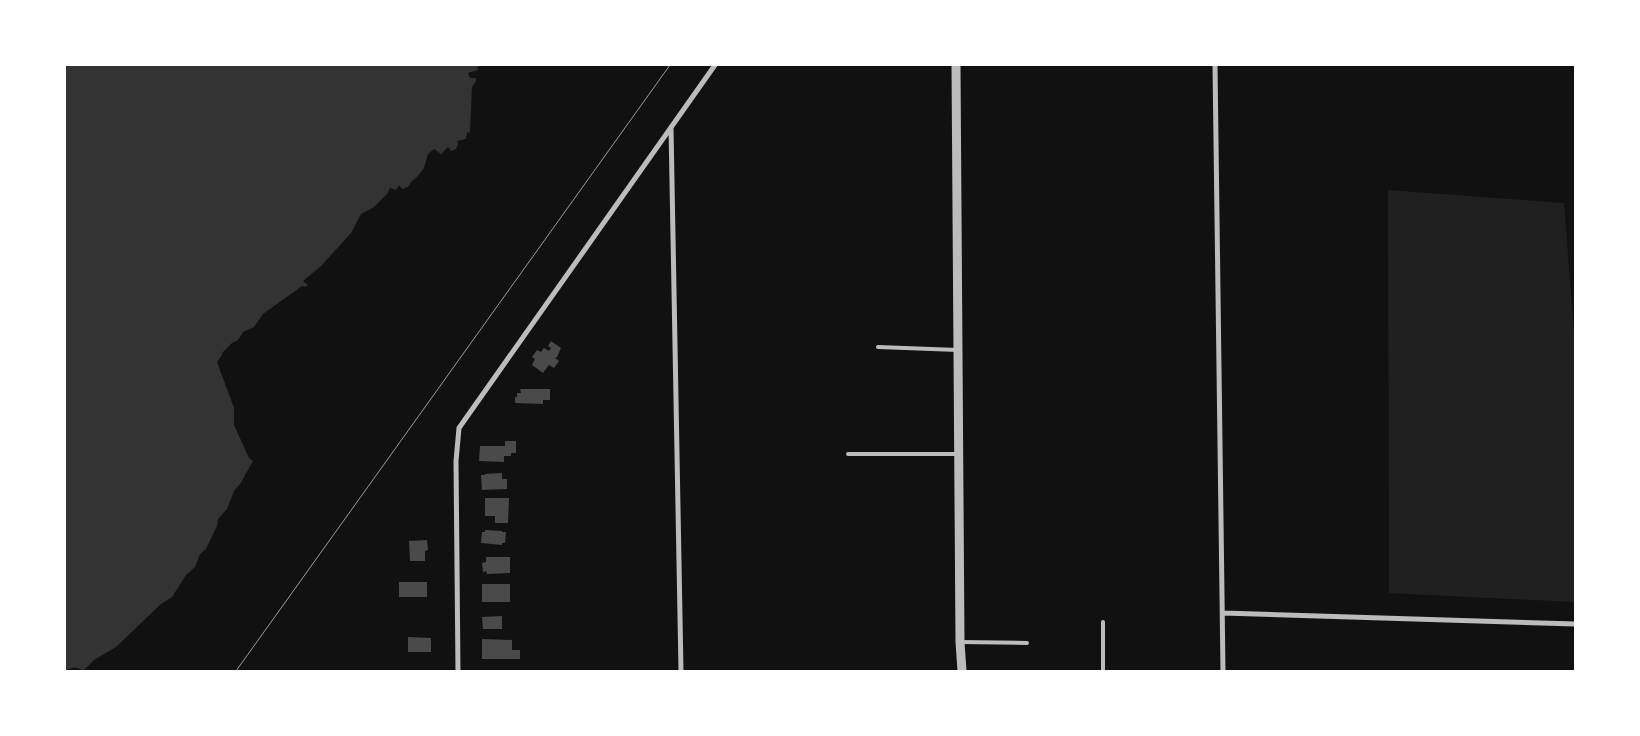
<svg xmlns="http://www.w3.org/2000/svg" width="1640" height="736" font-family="Lato,sans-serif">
	<rect width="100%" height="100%" fill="#111"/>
	<path fill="#202020" d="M1388 190 1564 203 1575 346V602L1389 593Z"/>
	<path fill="#333" d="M65 65H480L477 68 478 70 468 73 470 78H476V81L472 87 470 132 467 133 466 139 457 141 458 144 456 149 451 151 448 147 441 154 434 149 428 154 424 168 417 177 411 182 408 187 402 189 399 185 396 190 390 188 387 194 374 207 361 214 351 233 321 266 303 281 308 285 305 287 302 286 263 314 254 327 243 332 238 340 232 343 222 353V355L217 362 234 408V425L249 458 253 461 240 484 234 491 227 509 218 519 217 526 206 549 200 554 195 567 186 575 172 597 161 604 116 647 94 660 83 671C76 666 73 667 65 671Z"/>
	<path fill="#4a4a4a" d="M551 341 561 348 557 357 555 358 559 361 554 368 549 365 543 373 532 365 535 359 532 357 537 350 541 352 544 348 549 351 551 348 548 346Z
		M520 389H550V400H543V404L515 403V397H517V393H521Z
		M505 441H516V453H511V456H504V462L479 461 480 446H505Z
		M502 473V479H507V489L482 490 481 475H485V474Z
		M485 498H509L508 523H495V516H485Z
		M485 530 502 531V532H506L505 543H502V545L481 543 482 532H485Z
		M427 540 428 550 425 551V561H410L409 541Z
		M486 557H510V573L487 574 486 571 483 572 482 563 486 562Z
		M399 582H427V597H399Z
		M482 584H510V602H482Z
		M502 616V629H483L482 617Z
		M408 637 431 638V652H408Z
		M482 639 512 640V650H520V659H482Z"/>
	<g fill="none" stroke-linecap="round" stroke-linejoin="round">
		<path stroke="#bcbcbc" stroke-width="4" d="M878 347 958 350
			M848 454H959
			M960 642 1027 643
			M1103 671V622"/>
		<path stroke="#bcbcbc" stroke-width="5" d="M1215 65 1223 671
			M671 127 681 671
			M1223 613 1575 624
			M458 671 456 461 459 428 715 65"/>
		<path stroke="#bcbcbc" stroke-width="9" d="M956 65 960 642 962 671"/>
		<path stroke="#9a9a9a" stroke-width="1" d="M236 671 670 65"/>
	</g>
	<rect width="1640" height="736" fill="none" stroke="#ffffff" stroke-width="132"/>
</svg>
